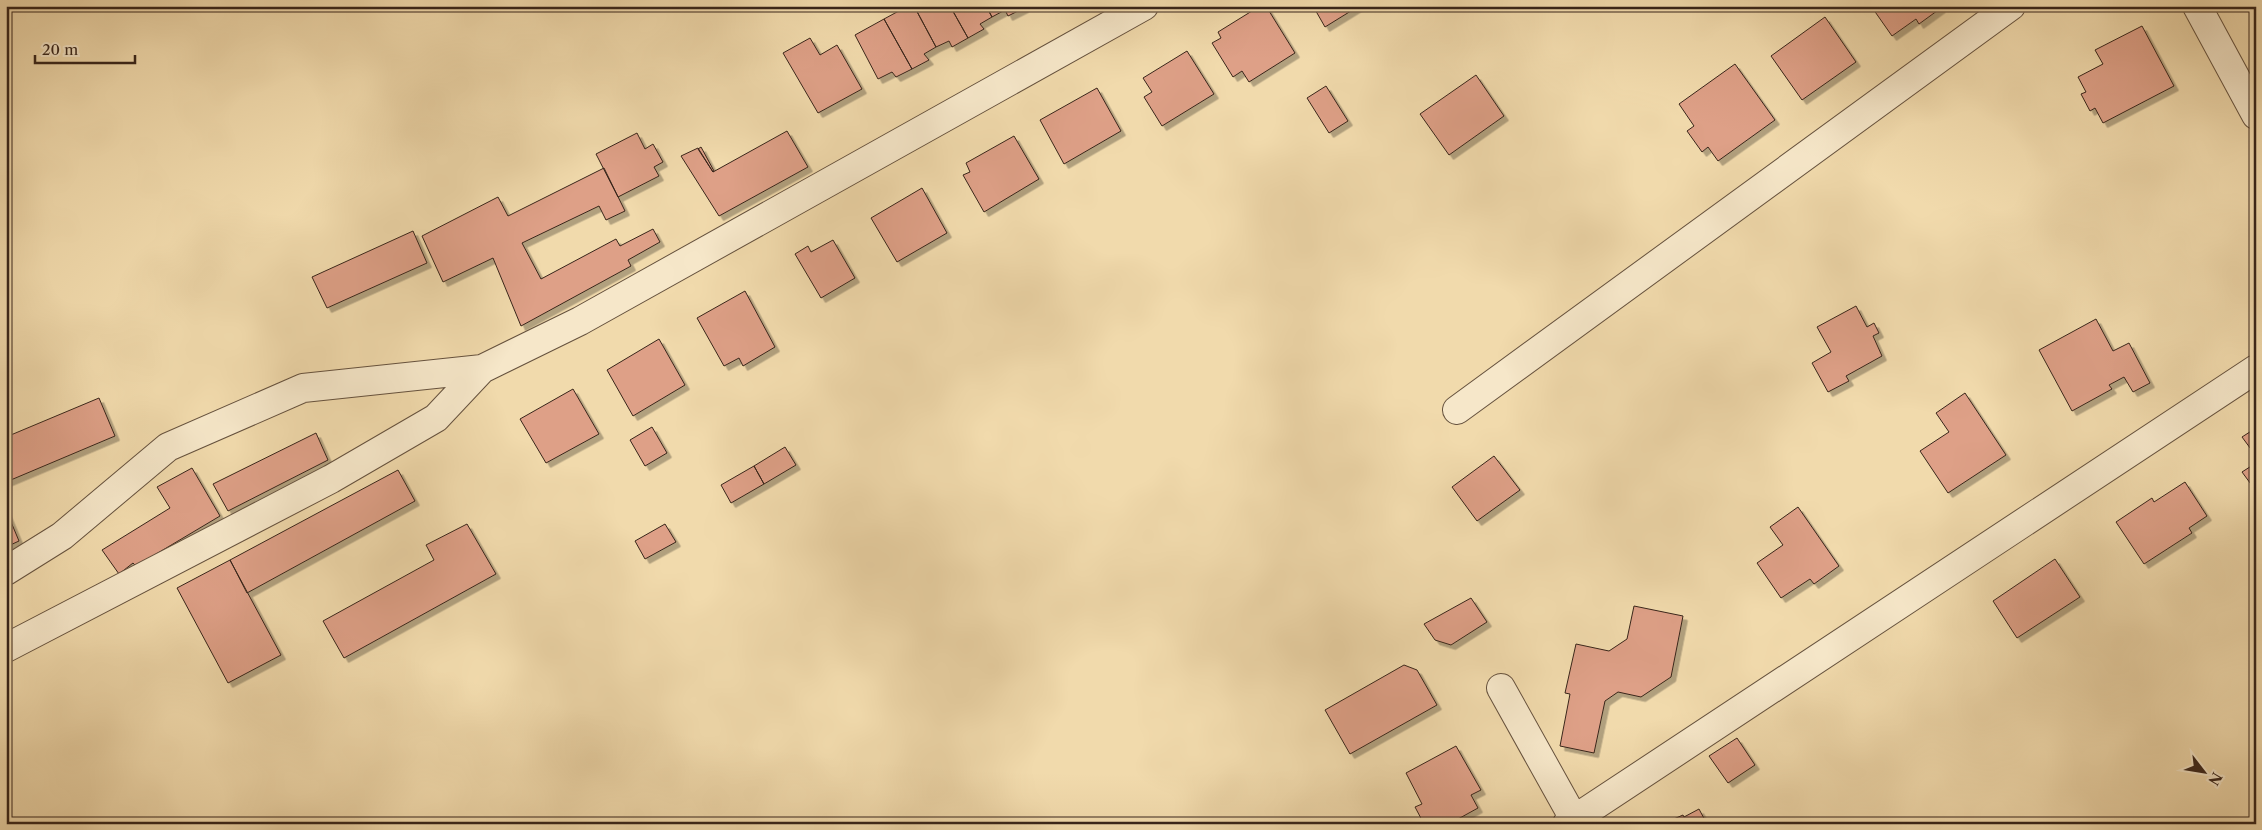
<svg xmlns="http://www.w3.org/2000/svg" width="2262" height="830" font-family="'Libre Caslon Text',serif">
	<defs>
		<filter id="shadow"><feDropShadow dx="4.5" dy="4.5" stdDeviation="0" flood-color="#0004"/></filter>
	</defs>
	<rect width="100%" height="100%" fill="#f1daac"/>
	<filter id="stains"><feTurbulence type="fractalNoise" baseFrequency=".004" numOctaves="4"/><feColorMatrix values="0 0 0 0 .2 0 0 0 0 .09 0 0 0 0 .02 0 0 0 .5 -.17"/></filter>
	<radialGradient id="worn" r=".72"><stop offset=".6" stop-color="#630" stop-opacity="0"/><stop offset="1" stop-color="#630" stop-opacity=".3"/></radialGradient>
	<path fill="#dea087" stroke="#38251a" filter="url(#shadow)" d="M908 6H914L936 47 924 54 929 60 912 69 884 19Z
		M914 6H950L968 38 952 47 949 41 936 47Z
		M950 6H986L992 17 980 24 984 29 968 38Z
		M986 6H1023L1024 8 1008 16 1005 10 992 17Z
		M1260 6H1266L1295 53 1249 82 1242 71 1233 77 1212 43 1221 38 1218 32Z
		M1313 6H1359L1325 27Z
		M1871 6H1939L1941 8 1919 24 1916 19 1892 36Z
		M1825 17 1856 62 1802 100 1771 56Z
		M884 19 912 69 896 77 892 72 878 79 855 35Z
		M2142 26 2174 86 2103 123 2095 108 2090 111 2081 94 2086 92 2078 77 2103 64 2095 50Z
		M810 38 820 55 837 45 862 89 818 113 783 53Z
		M1187 51 1214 94 1162 126 1144 97 1152 92 1143 78Z
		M1735 64 1775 120 1718 161 1708 147 1702 152 1687 131 1694 126 1679 104Z
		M1476 75 1504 116 1449 155 1420 114Z
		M1326 86 1348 121 1329 133 1307 98Z
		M1097 88 1121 131 1064 164 1040 120Z
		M787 131 808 167 719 216 681 156 698 148 713 172Z
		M637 133 645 149 653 144 663 162 654 167 659 176 618 197 596 154Z
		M1014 136 1039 179 984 212 963 175 970 172 966 163Z
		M701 147 714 171 713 172 698 149Z
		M604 168 625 211 606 220 599 206 522 243 541 279 616 239 620 246 653 229 660 242 628 260 631 266 521 326 493 258 443 282 422 236 498 197 508 216Z
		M922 188 947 233 897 262 871 218Z
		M413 231 427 263 327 308 312 277Z
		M833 240 855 278 821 298 795 254 808 246 811 252Z
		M745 291 775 347 743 366 739 358 724 366 697 318Z
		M1856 306 1867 327 1874 323 1879 333 1873 336 1882 356 1846 376 1849 381 1828 392 1812 363 1831 352 1817 327Z
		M2096 319 2113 351 2129 343 2150 383 2133 392 2124 377 2109 385 2112 389 2072 411 2039 350Z
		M659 339 685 385 633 416 607 370Z
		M573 389 599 434 546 463 520 419Z
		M1965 393 2006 455 1948 493 1920 451 1949 432 1936 413Z
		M99 398 115 436 6 482V437Z
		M652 427 667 453 645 466 630 440Z
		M2256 428V456L2242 437Z
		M316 433 328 460 228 511 213 484Z
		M785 447 796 465 764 484 754 466Z
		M1494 456 1520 490 1477 521 1452 487Z
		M2256 463V491L2242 472Z
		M754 466 764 484 731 503 721 485Z
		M192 468 220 516 136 566 133 563 119 574 102 550 170 508 157 487Z
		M398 470 415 501 247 593 230 560Z
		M2185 482 2207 516 2189 528 2192 533 2144 564 2116 522 2152 498 2154 502Z
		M1798 507 1839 566 1814 584 1810 579 1781 598 1757 563 1783 545 1770 527Z
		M6 510 19 541 6 547Z
		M467 524 496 574 344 658 323 621 434 560 426 545Z
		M665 524 676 542 645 559 635 541Z
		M2055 559 2080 597 2017 638 1993 601Z
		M230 560 281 655 228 683 177 588Z
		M1471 598 1487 622 1451 645 1435 640 1424 624Z
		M1634 606 1683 616 1671 677 1641 697 1618 692 1605 701 1594 753 1560 746 1570 694 1565 693 1576 644 1609 651 1627 639Z
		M1404 665 1417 670 1437 705 1350 754 1325 710Z
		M1737 738 1755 765 1728 783 1709 756Z
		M1456 746 1481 790 1471 795 1478 808 1449 824H1424L1415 807 1422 804 1406 773Z
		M1699 809 1707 824H1662L1683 815 1684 817Z"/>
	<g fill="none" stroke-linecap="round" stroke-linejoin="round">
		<g stroke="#66523e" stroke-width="30">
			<path id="minor" d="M2197 6 2256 115
				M1457 410 2011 6
				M6 571 62 536 168 447 303 388 482 369
				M6 648 331 479 436 418 482 369 580 321 1144 6
				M1501 688 1574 819
				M1567 824 2256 369"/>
		</g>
		<use href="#minor" stroke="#f6e7c9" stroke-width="28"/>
	</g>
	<rect width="2262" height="830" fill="none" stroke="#f1daac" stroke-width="25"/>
	<rect x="8" y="8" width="2247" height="815" fill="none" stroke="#38251a" stroke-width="2.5"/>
	<rect x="12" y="12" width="2237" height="805" fill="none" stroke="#38251a"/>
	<g transform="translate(2204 772) rotate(121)" stroke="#f6e7c9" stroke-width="4" paint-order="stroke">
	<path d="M0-4L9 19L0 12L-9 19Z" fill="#38251a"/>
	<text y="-8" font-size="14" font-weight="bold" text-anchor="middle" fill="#38251a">N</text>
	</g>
	<path d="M35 55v8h100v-8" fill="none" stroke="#38251a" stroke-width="2.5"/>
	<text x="42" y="55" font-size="15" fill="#38251a" stroke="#f6e7c9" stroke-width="4" paint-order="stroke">20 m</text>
	<rect width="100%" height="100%" filter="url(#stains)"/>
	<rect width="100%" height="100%" fill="url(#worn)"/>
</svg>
